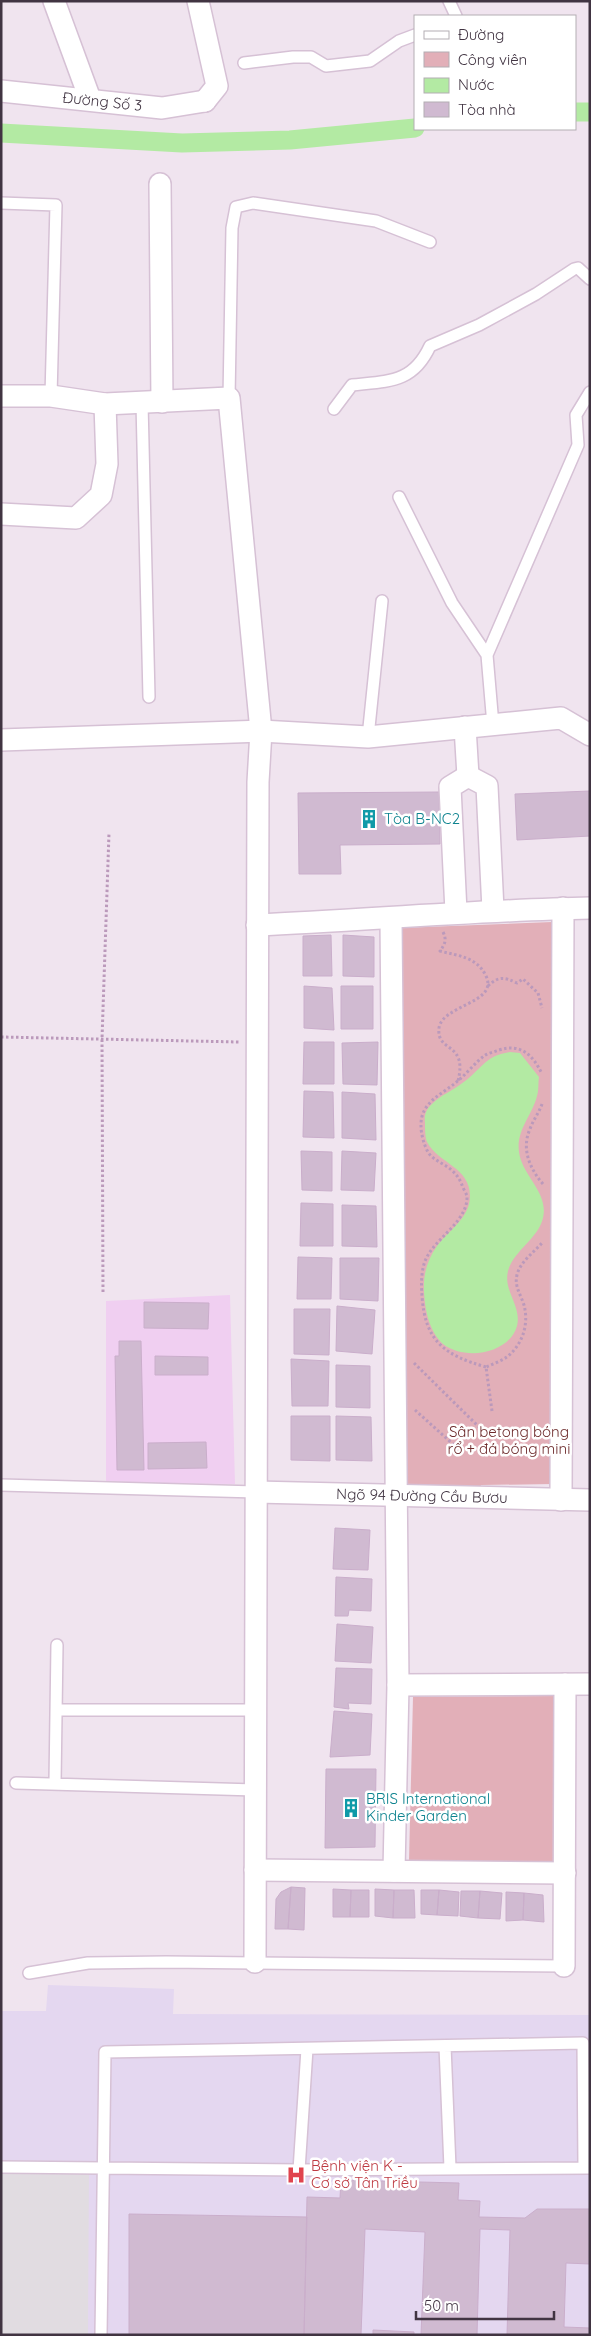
<svg xmlns="http://www.w3.org/2000/svg" width="591" height="2336" font-family="Quicksand,sans-serif">
	<rect width="100%" height="100%" fill="#f0e4ef"/>
	<path fill="#f0cff1" d="M230 1295 235 1484 106 1483V1301Z"/>
	<path fill="#e4d7f0" d="M48 1985 174 1989 173 2014 590 2015V2335H1V2011H46Z"/>
	<path fill="#e2afb8" d="M552 922 553 1484 481 1485 479 1492H458L457 1485H405L399 928Z
		M556 1696 553 1863 409 1861 413 1697Z"/>
	<path fill="#e1dce1" d="M1 2170 89 2172 88 2335H1Z"/>
	<path fill="#b3eaa3" d="M510 1052 520 1053 539 1077C538 1083 539 1090 537 1096 532 1116 516 1130 519 1152 522 1176 549 1192 543 1218 538 1239 514 1250 508 1271 503 1291 522 1306 517 1326 509 1354 465 1361 443 1344 429 1331 425 1310 424 1292 423 1275 427 1260 437 1246 449 1230 470 1218 470 1196 470 1167 439 1164 427 1142 425 1137 425 1129 425 1123 424 1115 426 1109 433 1103 441 1095 452 1091 461 1084 481 1071 483 1056 510 1052Z"/>
	<g fill="none" stroke-linecap="round" stroke-linejoin="round">
		<path stroke="#b3eaa3" stroke-width="19" d="M575 112H590
			M1 133 182 143 290 140 415 128"/>
	</g>
	<path fill="#d0bad1" stroke="#caaecb" d="M590 791V836L517 840 515 794Z
		M439 792 440 844 340 845 341 874H299L298 793Z
		M331 935 332 976H303V936Z
		M343 935 374 937V977L343 976Z
		M304 986 332 988 334 1030 304 1028Z
		M341 986H373V1029H341Z
		M304 1042H334V1084H303Z
		M378 1042 377 1085 343 1084 342 1043Z
		M304 1091 333 1092 334 1138 303 1137Z
		M342 1092 375 1094 376 1140 342 1138Z
		M301 1151 332 1152V1191L302 1190Z
		M342 1151 376 1153 374 1191 341 1190Z
		M301 1203 333 1204V1246H300Z
		M342 1205 376 1206 377 1247 342 1246Z
		M298 1257 332 1258 331 1299H297Z
		M340 1258H379L378 1301 340 1299Z
		M144 1302 209 1303 208 1329 144 1328Z
		M337 1306 375 1310 372 1354 336 1351Z
		M294 1309H330L329 1355 294 1354Z
		M119 1341H141L144 1470H117L115 1356H119Z
		M155 1356 208 1357V1375H155Z
		M291 1359 329 1361 328 1406H292Z
		M336 1365 370 1366V1408L336 1407Z
		M291 1416H330V1461L291 1460Z
		M336 1416 371 1417 372 1461 336 1460Z
		M206 1442 207 1468 148 1469V1443Z
		M335 1528 370 1530 368 1570 333 1569Z
		M336 1577 372 1579 371 1611 349 1610 348 1616H335Z
		M337 1624 373 1627 371 1663 335 1661Z
		M336 1668 372 1669 371 1704 348 1703 349 1709 334 1707Z
		M334 1711 372 1714 370 1755 330 1757Z
		M326 1769H376L375 1847 325 1848Z
		M291 1887 305 1888 304 1930 288 1929Z
		M291 1887 288 1929H275L276 1899 281 1892Z
		M333 1889 351 1890 350 1917H333Z
		M375 1889 394 1890 393 1918 375 1916Z
		M351 1890H369V1917H350Z
		M394 1890H414L415 1918H393Z
		M421 1890H439L437 1915 421 1914Z
		M439 1890 459 1892 458 1916 437 1915Z
		M461 1891H480L478 1918 460 1916Z
		M480 1891 502 1893 500 1919 478 1918Z
		M506 1892 524 1893 523 1920 506 1921Z
		M524 1893 543 1895 544 1922 523 1920Z
		M341 2180 459 2183 458 2200 480 2201 479 2217 525 2218 537 2209H590V2264L566 2263 564 2327 590 2328V2335H507L510 2230 480 2229 477 2335H421L425 2232 365 2229 361 2335H304L307 2197 340 2198Z
		M129 2214 307 2217 304 2335H129Z
		M373 2330 414 2332V2335H373Z"/>
	<g fill="none" stroke-linecap="round" stroke-linejoin="round">
		<g stroke="#d6c1d5" stroke-width="14">
			<path id="lane" d="M449 1 456 16
				M244 63 293 57H311L326 66 370 61 399 41 415 35
				M1 203 56 205 51 396
				M229 398 232 228 236 207 253 203 376 221 430 242
				M142 403 149 697
				M334 409 352 385C389 381 413 383 430 346L479 325 536 294 574 269 578 268 590 279
				M399 497 452 603 487 655 493 725
				M487 655 578 445 576 415 590 392
				M368 737 382 601
				M1 1485 256 1492
				M57 1710H255
				M16 1783 255 1790
				M55 1783 57 1645
				M29 1973 88 1963 166 1962 564 1966
				M445 2046 450 2168
				M1 2167 299 2170 589 2168
				M299 2170 307 2049
				M101 2335 105 2052 583 2043 584 2167"/>
		</g>
		<g stroke="#d6c1d5" stroke-width="24">
			<g id="street">
				<path d="M54 1 90 99"/>
				<path d="M198 1 217 86 205 101"/>
				<path id="s1" d="M1 91 162 108 205 101"/>
				<path d="M160 184 162 402"/>
				<path d="M1 396H51L105 404 229 398 261 731 258 782 255 1962"/>
				<path d="M1 514 76 518 101 495 107 464 105 404"/>
				<path d="M465 727 468 776"/>
				<path d="M1 740 261 731 368 737 561 718 590 735"/>
				<path d="M456 912 450 787 468 776 487 786 493 910"/>
				<path d="M391 919 398 1685 394 1871"/>
				<path d="M257 925C368 920 479 910 590 908"/>
				<path id="s2" d="M256 1492 590 1500"/>
				<path d="M561 1500 563 908"/>
				<path d="M398 1685 590 1684"/>
				<path d="M255 1870 565 1873"/>
				<path d="M564 1966 565 1684"/>
			</g>
		</g>
		<path stroke="#b9b" stroke-width="3" stroke-dasharray="2.5 2.5" stroke-linecap="butt" d="M443 932C447 940 445 944 440 951 459 956 477 957 486 976 499 1003 442 1005 439 1028 436 1053 468 1041 458 1081
			M488 986C498 976 505 977 517 983L523 979 538 993 542 1008
			M1 1037 239 1042
			M542 1104C539 1113 533 1120 530 1129 521 1149 530 1169 543 1184
			M103 1292 102 1039 109 833
			M414 1363 481 1429
			M486 1367C444 1355 425 1341 422 1296 421 1283 421 1266 428 1255 439 1236 468 1220 467 1196 466 1193 463 1188 462 1185 454 1164 435 1164 428 1152 424 1145 421 1134 421 1126 420 1101 444 1094 460 1079 468 1072 476 1062 484 1056 488 1053 494 1052 499 1050 521 1043 533 1055 542 1074
			M415 1410 455 1446
			M492 1411 486 1367C493 1364 501 1361 507 1357 523 1344 529 1324 524 1305 521 1295 514 1286 517 1275 520 1262 534 1252 543 1242"/>
		<use href="#lane" stroke="#fff" stroke-width="11"/>
		<use href="#street" stroke="#fff" stroke-width="21"/>
	</g>
	<defs>
		<g id="building-bare" transform="scale(1.5)"><path d="M-4-6H4V6H1V3H-1V6H-4ZM-2.5-4.3h1.7v1.8h-1.7ZM.8-4.3h1.7v1.8H.8ZM-2.5-1h1.7V.8h-1.7ZM.8-1h1.7V.8H.8Z" fill="#0f9aa8" stroke="#fff" stroke-width="2.5" paint-order="stroke"/></g>
		<g id="hospital-bare" transform="scale(1.5)"><path d="M-5-5h3v3.5h4V-5h3V5h-3V1.5h-4V5h-3Z" fill="#e0444e" stroke="#fff" stroke-width="2.5" paint-order="stroke"/></g>
	</defs>
	<g fill-rule="evenodd">
		<use href="#building-bare" x="369" y="819"/>
		<use href="#building-bare" x="351" y="1808"/>
		<use href="#hospital-bare" x="296" y="2175"/>
	</g>
	<g text-anchor="middle" stroke-width="5" stroke-linejoin="round" paint-order="stroke">
		<g font-size="15" fill="#413442" stroke="#fff">
			<text dy="5" stroke="none"><textPath href="#s1" startOffset="102">Đường Số 3</textPath></text>
			<text dy="5" stroke="none"><textPath href="#s2" startOffset="166">Ngõ 94 Đường Cầu Bươu</textPath></text>
		</g>
		<g font-size="15" fill="#0d838f" stroke="#fff" text-anchor="start">
			<text x="384" y="824">Tòa B-NC2</text>
			<text x="366" y="1804">BRIS International<tspan x="366" dy="17">Kinder Garden</tspan></text>
		</g>
		<g font-size="15" fill="#6e2c2d" stroke="#fff">
			<text x="509" y="1437">Sân betong bóng<tspan x="509" dy="17">rổ + đá bóng mini</tspan></text>
		</g>
		<g font-size="15" fill="#be3a42" stroke="#fff" text-anchor="start">
			<text x="311" y="2171">Bệnh viện K -<tspan x="311" dy="17">Cơ sở Tân Triều</tspan></text>
		</g>
	</g>
	<rect width="591" height="2336" fill="none" stroke="#413442" stroke-width="5"/>
	<rect x="414" y="15" width="162" height="115" fill="#ffffff" stroke="#b3aeb3"/>
	<rect x="424" y="31" width="25" height="8" fill="#ffffff" stroke="#b3aeb3"/>
	<text x="458" y="40" font-size="15" fill="#413442">Đường</text>
	<rect x="424" y="52" width="25" height="15" fill="#e2afb8" stroke="#b3aeb3"/>
	<text x="458" y="65" font-size="15" fill="#413442">Công viên</text>
	<rect x="424" y="78" width="25" height="15" fill="#b3eaa3" stroke="#b3aeb3"/>
	<text x="458" y="90" font-size="15" fill="#413442">Nước</text>
	<rect x="424" y="102" width="25" height="15" fill="#d0bad1" stroke="#b3aeb3"/>
	<text x="458" y="115" font-size="15" fill="#413442">Tòa nhà</text>
	<path d="M416 2311v8h138v-8" fill="none" stroke="#413442" stroke-width="2.5"/>
	<text x="424" y="2311" font-size="15" fill="#413442" stroke="#ffffff" stroke-width="4" paint-order="stroke">50 m</text>
</svg>
